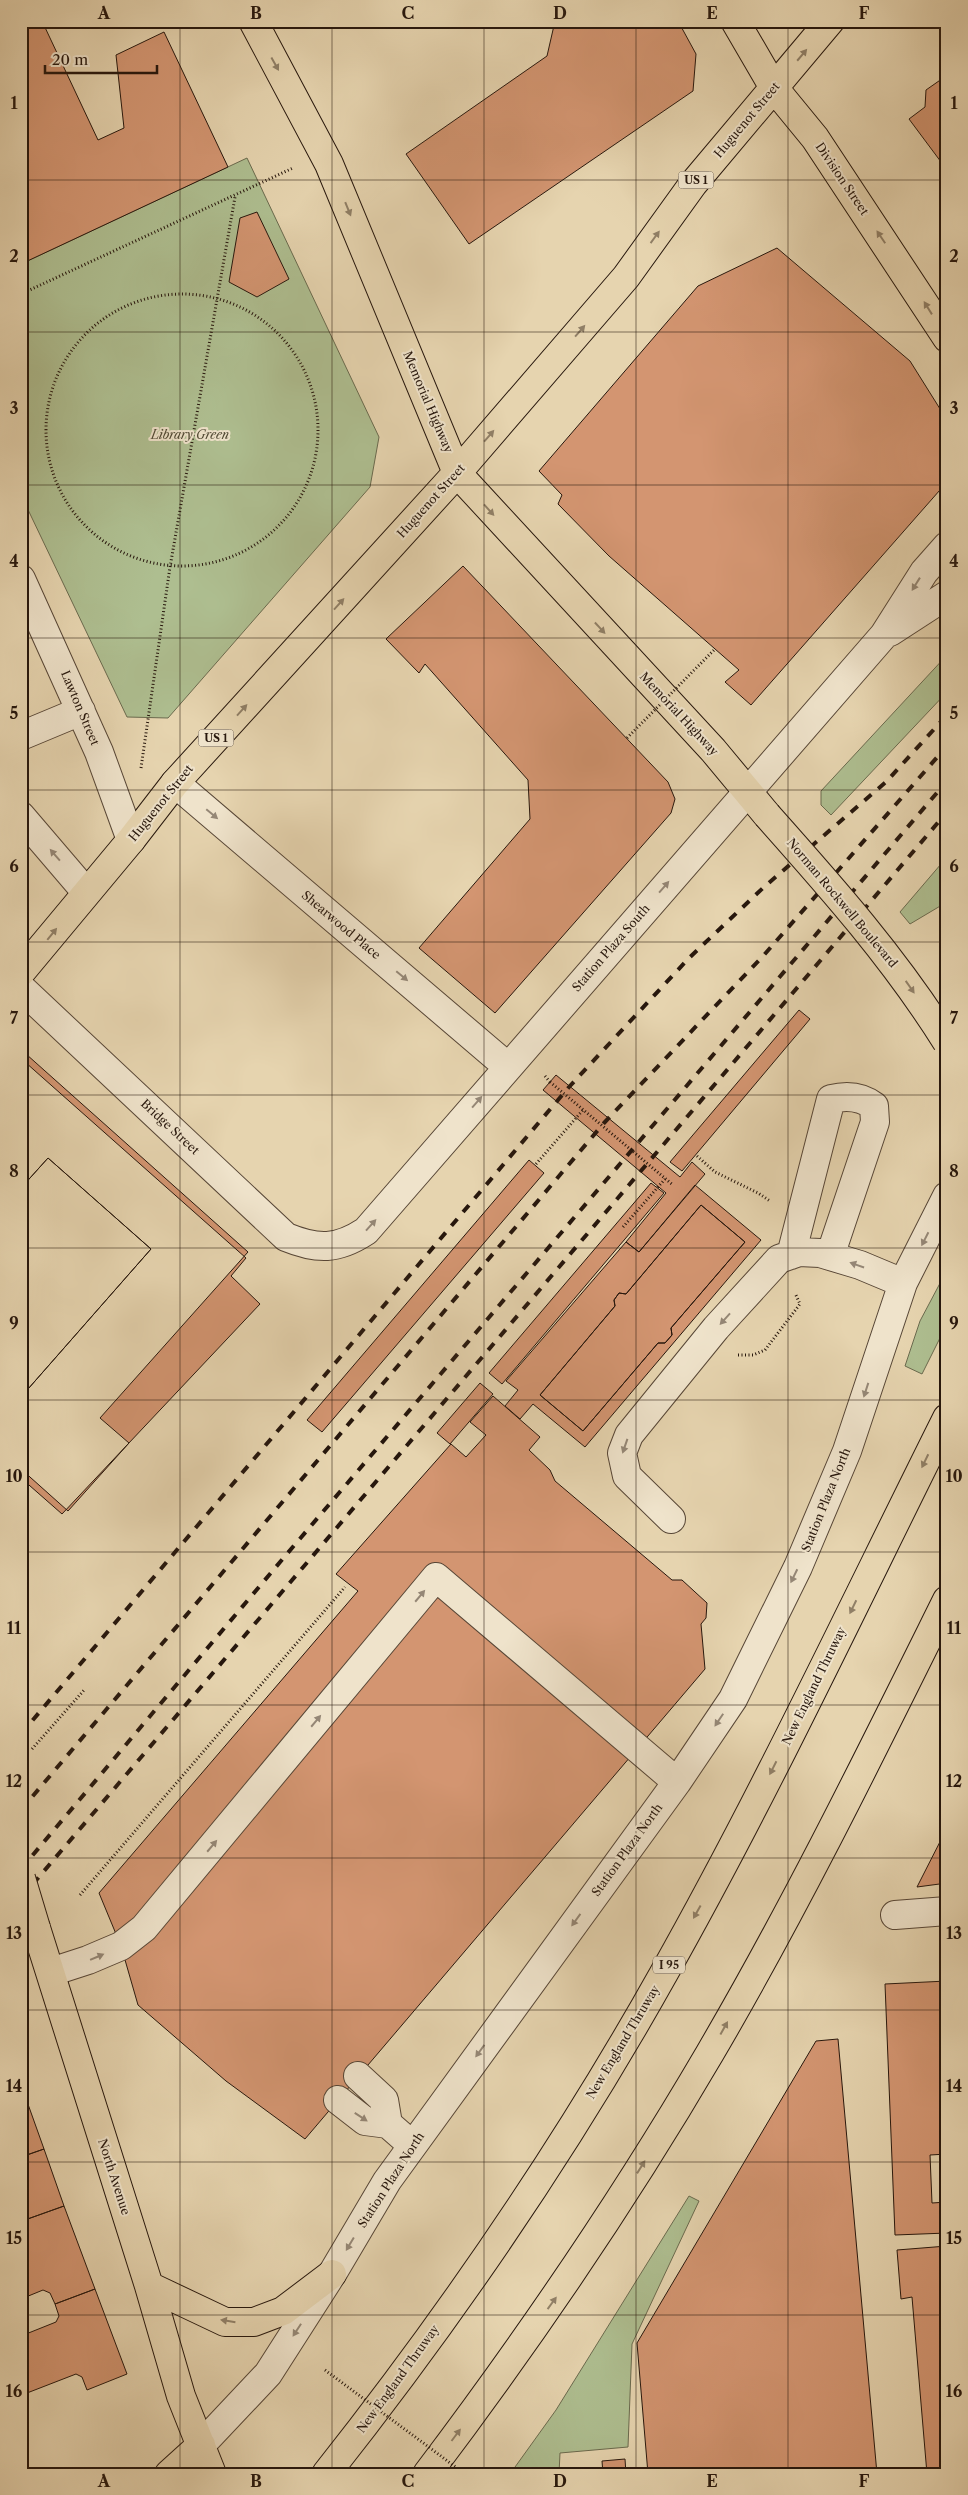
<svg xmlns="http://www.w3.org/2000/svg" width="968" height="2495" font-family="'Libre Caslon Text',serif">
	<rect width="100%" height="100%" fill="#e6d4af"/>
	<filter id="stains"><feTurbulence type="fractalNoise" baseFrequency=".004" numOctaves="4"/><feColorMatrix values="0 0 0 0 .2 0 0 0 0 .09 0 0 0 0 .02 0 0 0 .5 -.17"/></filter>
	<radialGradient id="worn" r=".72"><stop offset=".6" stop-color="#630" stop-opacity="0"/><stop offset="1" stop-color="#630" stop-opacity=".3"/></radialGradient>
	<path fill="#aebe90" stroke="#6a6a4e" d="M247 158 379 437 370 487 168 718 127 717 21 495V264Z
		M947 655V692L831 815 821 805V791Z
		M947 857V902L910 924 900 912Z
		M947 1270V1324L922 1374 905 1366 920 1321Z
		M689 2196 699 2201 632 2344 628 2447 560 2453 559 2474H510L556 2410Z"/>
	<path fill="#d39571" stroke="#27170d" fill-rule="evenodd" d="M21 21H42L98 140 124 128 116 55 164 32 228 167 21 264Z
		M555 21H678L696 54 693 91 469 244 406 154 547 56Z
		M946 76 947 77V170L909 119 925 107 926 90Z
		M257 212 289 279 257 297 229 282 240 218Z
		M777 248 910 361 947 420V482L751 705 725 682 739 670 609 556 558 504 562 495 539 471 698 286Z
		M463 566 668 782 675 799 671 813 495 1013 419 948 530 819 528 780 425 664 419 673 386 639Z
		M799 1010 810 1019 682 1171 670 1162Z
		M26 1054 248 1252 100 1418 129 1443 68 1511 21 1469V1059Z
		M25 1062 246 1258 231 1276 260 1304 62 1514 21 1478V1397L151 1249 48 1158 21 1188V1066Z
		M556 1075 680 1177 692 1162 705 1174 639 1252 626 1242 666 1193 543 1090Z
		M48 1158 151 1249 21 1397V1188Z
		M529 1160 544 1173 322 1432 307 1420Z
		M651 1183 664 1193 502 1384 489 1373Z
		M695 1185 761 1240 585 1447 533 1404 520 1419 505 1406 518 1390 506 1381 626 1242 639 1252ZM701 1205 745 1242 671 1328 672 1335 665 1343H658L583 1431 540 1395 615 1306 614 1300 619 1293 626 1294Z
		M701 1205 745 1242 671 1328 672 1335 665 1343H658L583 1431 540 1395 615 1306 614 1300 619 1293 626 1294Z
		M480 1383 493 1394 450 1444 437 1433Z
		M493 1396 540 1437 529 1450 550 1470 555 1481 672 1580H682L707 1603 706 1618 701 1624 705 1669 305 2139 226 2081 138 2005 121 1946 99 1893 358 1591 336 1574 451 1444 466 1457 486 1435 470 1422Z
		M947 1828V1883L917 1887Z
		M947 1981V2233L895 2235 885 1984Z
		M838 2039 877 2474H648L637 2343 816 2041Z
		M21 2086 29 2107 21 2110Z
		M29 2107 44 2149 21 2157V2110Z
		M44 2149 64 2206 22 2221 21 2157Z
		M947 2154V2202L932 2203 930 2155Z
		M64 2206 95 2289 55 2304 50 2293 43 2290 21 2299V2239L26 2232 22 2221Z
		M947 2246V2474H927L912 2297 901 2299 897 2250Z
		M95 2289 127 2374 87 2390 82 2377 76 2374 27 2393 24 2399 28 2411 21 2413V2336L56 2322 59 2316 55 2304Z
		M625 2459 626 2474H603L602 2461Z"/>
	<g fill="none" stroke-linecap="round" stroke-linejoin="round">
		<g stroke="#574636" stroke-width="30">
			<path id="minor" d="M21 579 99 752 131 840
				M890 632 947 595
				M21 736 81 711
				M175 783 508 1067
				M21 816 86 892
				M21 988 286 1237C318 1250 337 1250 366 1231L884 635 924 572 947 546
				M791 1255 831 1099C847 1095 861 1096 874 1106L875 1122 830 1256
				M671 1519 627 1476 622 1453 629 1435 716 1328 779 1259 799 1252 820 1253 860 1265 903 1283
				M895 1915 947 1911
				M51 1972 88 1960 121 1946 144 1928 436 1577 677 1782
				M358 2076 384 2100 388 2124
				M338 2100 365 2121 388 2124 412 2145
				M201 2445 268 2374 332 2274 387 2181 677 1782 733 1699 798 1567 847 1451 903 1283 947 1196"/>
		</g>
		<g stroke="#27170d" stroke-width="30">
			<path id="major" d="M253 21 329 164 457 473 713 750 767 815
				M735 21 774 88 815 138 947 338
				M21 972 131 840 175 783 457 473 626 277 693 184 830 21
				M36 1928 149 2286 181 2396 212 2474
				M149 2286 225 2322H254L283 2311 332 2274
				M169 2474 201 2445"/>
		</g>
		<g stroke="#27170d" stroke-width="30">
			<path id="highway" d="M326 2474C451 2316 566 2148 664 1973 766 1792 854 1604 947 1418
				M427 2474C529 2339 624 2200 710 2053 796 1906 871 1753 947 1600"/>
		</g>
		<path stroke="#27170d" stroke-width="3" stroke-dasharray="1 2.5" stroke-linecap="butt" d="M46 430a136 136 0 1 1 272 0a136 136 0 1 1-272 0Z
			M21 294 293 168
			M141 768 170 567 235 197
			M545 1076 550 1082
			M697 1156 715 1172 758 1193 770 1201
			M536 1164 583 1110
			M623 1227 665 1179
			M738 1355H753L765 1350 800 1304 795 1293
			M32 1749 85 1689
			M80 1895 345 1587"/>
		<use href="#minor" stroke="#efe3cb" stroke-width="28"/>
		<use href="#major" stroke="#e6d4af" stroke-width="28"/>
		<use href="#highway" stroke="#e6d4af" stroke-width="28"/>
		<path stroke="#27170d" stroke-width="4" stroke-dasharray="9 9" stroke-linecap="butt" d="M21 1734 569 1087 689 958 764 887 886 782 947 715
			M21 1810 604 1123 764 955 947 746
			M21 1869 286 1555 947 781
			M21 1898 947 812"/>
		<g stroke="#27170d" stroke-width="30" stroke-linecap="butt">
			<path id="major-bridge" d="M767 815C832 888 895 959 947 1042
				M21 1878 36 1928"/>
		</g>
		<path stroke="#27170d" stroke-width="3" stroke-dasharray="1 2.5" stroke-linecap="butt" d="M627 738 715 649
			M550 1082 673 1185
			M325 2370 465 2474"/>
		<use href="#major-bridge" stroke="#e6d4af" stroke-width="28"/>
	</g>
	<defs><path id="oneway-solid" d="M-6-.8H1V-3.2L6.5 0L1 3.2V.8H-6Z" transform="scale(1.25)"/></defs>
	<g fill="#907f66">
		<use href="#oneway-solid" transform="translate(802 55) rotate(-50)"/>
		<use href="#oneway-solid" transform="translate(275 64) rotate(61)"/>
		<use href="#oneway-solid" transform="translate(348 209) rotate(68)"/>
		<use href="#oneway-solid" transform="translate(655 237) rotate(-54)"/>
		<use href="#oneway-solid" transform="translate(881 237) rotate(-124)"/>
		<use href="#oneway-solid" transform="translate(928 308) rotate(-122)"/>
		<use href="#oneway-solid" transform="translate(580 331) rotate(-49)"/>
		<use href="#oneway-solid" transform="translate(489 436) rotate(-49)"/>
		<use href="#oneway-solid" transform="translate(489 510) rotate(48)"/>
		<use href="#oneway-solid" transform="translate(339 604) rotate(-48)"/>
		<use href="#oneway-solid" transform="translate(600 628) rotate(47)"/>
		<use href="#oneway-solid" transform="translate(242 710) rotate(-48)"/>
		<use href="#oneway-solid" transform="translate(52 934) rotate(-51)"/>
		<use href="#oneway-solid" transform="translate(910 987) rotate(55)"/>
		<use href="#oneway-solid" transform="translate(925 1461) rotate(116)"/>
		<use href="#oneway-solid" transform="translate(853 1607) rotate(116)"/>
		<use href="#oneway-solid" transform="translate(773 1768) rotate(117)"/>
		<use href="#oneway-solid" transform="translate(697 1912) rotate(119)"/>
		<use href="#oneway-solid" transform="translate(724 2028) rotate(-61)"/>
		<use href="#oneway-solid" transform="translate(641 2167) rotate(-58)"/>
		<use href="#oneway-solid" transform="translate(552 2303) rotate(-54)"/>
		<use href="#oneway-solid" transform="translate(228 2321) rotate(-171)"/>
		<use href="#oneway-solid" transform="translate(456 2435) rotate(-53)"/>
	</g>
	<g fill="#958776">
		<use href="#oneway-solid" transform="translate(916 584) rotate(122)"/>
		<use href="#oneway-solid" transform="translate(212 814) rotate(40)"/>
		<use href="#oneway-solid" transform="translate(55 855) rotate(-131)"/>
		<use href="#oneway-solid" transform="translate(664 887) rotate(-49)"/>
		<use href="#oneway-solid" transform="translate(402 976) rotate(40)"/>
		<use href="#oneway-solid" transform="translate(477 1102) rotate(-49)"/>
		<use href="#oneway-solid" transform="translate(371 1225) rotate(-48)"/>
		<use href="#oneway-solid" transform="translate(925 1239) rotate(117)"/>
		<use href="#oneway-solid" transform="translate(857 1265) rotate(-161)"/>
		<use href="#oneway-solid" transform="translate(725 1319) rotate(132)"/>
		<use href="#oneway-solid" transform="translate(866 1390) rotate(108)"/>
		<use href="#oneway-solid" transform="translate(625 1446) rotate(109)"/>
		<use href="#oneway-solid" transform="translate(794 1576) rotate(116)"/>
		<use href="#oneway-solid" transform="translate(420 1596) rotate(-50)"/>
		<use href="#oneway-solid" transform="translate(719 1720) rotate(124)"/>
		<use href="#oneway-solid" transform="translate(316 1721) rotate(-50)"/>
		<use href="#oneway-solid" transform="translate(212 1846) rotate(-50)"/>
		<use href="#oneway-solid" transform="translate(576 1920) rotate(126)"/>
		<use href="#oneway-solid" transform="translate(97 1957) rotate(-23)"/>
		<use href="#oneway-solid" transform="translate(480 2051) rotate(126)"/>
		<use href="#oneway-solid" transform="translate(361 2117) rotate(33)"/>
		<use href="#oneway-solid" transform="translate(350 2244) rotate(121)"/>
		<use href="#oneway-solid" transform="translate(297 2330) rotate(123)"/>
	</g>
	<path fill="none" stroke="#27170d" stroke-width="1" stroke-opacity="0.55" d="M180 21V2474M332 21V2474M484 21V2474M636 21V2474M788 21V2474M21 180H947M21 332H947M21 485H947M21 638H947M21 790H947M21 942H947M21 1095H947M21 1248H947M21 1400H947M21 1552H947M21 1705H947M21 1858H947M21 2010H947M21 2162H947M21 2315H947"/>
	<g text-anchor="middle" stroke-width="4" stroke-linejoin="round" paint-order="stroke">
		<g fill="#efe3cb" stroke="#635446" stroke-width="1">
			<rect x="678.5" y="171.5" width="35" height="17" rx="4"/>
			<rect x="198.5" y="729.5" width="35" height="17" rx="4"/>
			<rect x="653" y="1956.5" width="32" height="17" rx="4"/>
		</g>
		<g font-size="11" font-weight="bold" fill="#27170d">
			<text x="696" y="184">US 1</text>
			<text x="216" y="742">US 1</text>
			<text x="669" y="1969">I 95</text>
		</g>
		<g font-size="12" fill="#27170d" stroke="#efe3cb">
			<text transform="translate(747 120) rotate(-50)" y="4">Huguenot Street</text>
			<text transform="translate(842 179) rotate(56)" y="4">Division Street</text>
			<text transform="translate(428 402) rotate(67)" y="4">Memorial Highway</text>
			<text transform="translate(431 501) rotate(-48)" y="4">Huguenot Street</text>
			<text transform="translate(80 708) rotate(67)" y="4">Lawton Street</text>
			<text transform="translate(679 714) rotate(47)" y="4">Memorial Highway</text>
			<text transform="translate(161 803) rotate(-51)" y="4">Huguenot Street</text>
			<text transform="translate(842 903) rotate(50)" y="4">Norman Rockwell Boulevard</text>
			<text transform="translate(341 925) rotate(40)" y="4">Shearwood Place</text>
			<text transform="translate(611 948) rotate(-49)" y="4">Station Plaza South</text>
			<text transform="translate(170 1127) rotate(43)" y="4">Bridge Street</text>
			<text transform="translate(826 1500) rotate(-68)" y="4">Station Plaza North</text>
			<text transform="translate(814 1686) rotate(-64)" y="4">New England Thruway</text>
			<text transform="translate(627 1850) rotate(-54)" y="4">Station Plaza North</text>
			<text transform="translate(623 2042) rotate(-59)" y="4">New England Thruway</text>
			<text transform="translate(114 2177) rotate(72)" y="4">North Avenue</text>
			<text transform="translate(391 2180) rotate(-57)" y="4">Station Plaza North</text>
			<text transform="translate(398 2379) rotate(-54)" y="4">New England Thruway</text>
		</g>
		<g font-size="12" font-style="italic" fill="#504934" stroke="#efe3cb">
			<text x="190" y="439">Library Green</text>
		</g>
	</g>
	<rect width="968" height="2495" fill="none" stroke="#e6d4af" stroke-width="55"/>
	<path d="M45 65v8h112v-8" fill="none" stroke="#27170d" stroke-width="2.5"/>
	<text x="52" y="65" font-size="15" fill="#27170d" stroke="#efe3cb" stroke-width="4" paint-order="stroke">20 m</text>
	<rect x="28" y="28" width="912" height="2440" fill="none" stroke="#27170d" stroke-width="2"/>
	<g font-size="16" text-anchor="middle" font-weight="bold" fill="#27170d">
		<text x="104" y="19">A</text>
		<text x="256" y="19">B</text>
		<text x="408" y="19">C</text>
		<text x="560" y="19">D</text>
		<text x="712" y="19">E</text>
		<text x="864" y="19">F</text>
		<text x="14" y="109">1</text>
		<text x="954" y="109">1</text>
		<text x="14" y="262">2</text>
		<text x="954" y="262">2</text>
		<text x="14" y="414">3</text>
		<text x="954" y="414">3</text>
		<text x="14" y="567">4</text>
		<text x="954" y="567">4</text>
		<text x="14" y="719">5</text>
		<text x="954" y="719">5</text>
		<text x="14" y="872">6</text>
		<text x="954" y="872">6</text>
		<text x="14" y="1024">7</text>
		<text x="954" y="1024">7</text>
		<text x="14" y="1177">8</text>
		<text x="954" y="1177">8</text>
		<text x="14" y="1329">9</text>
		<text x="954" y="1329">9</text>
		<text x="14" y="1482">10</text>
		<text x="954" y="1482">10</text>
		<text x="14" y="1634">11</text>
		<text x="954" y="1634">11</text>
		<text x="14" y="1787">12</text>
		<text x="954" y="1787">12</text>
		<text x="14" y="1939">13</text>
		<text x="954" y="1939">13</text>
		<text x="14" y="2092">14</text>
		<text x="954" y="2092">14</text>
		<text x="14" y="2244">15</text>
		<text x="954" y="2244">15</text>
		<text x="14" y="2397">16</text>
		<text x="954" y="2397">16</text>
		<text x="104" y="2487">A</text>
		<text x="256" y="2487">B</text>
		<text x="408" y="2487">C</text>
		<text x="560" y="2487">D</text>
		<text x="712" y="2487">E</text>
		<text x="864" y="2487">F</text>
	</g>
	<rect width="100%" height="100%" filter="url(#stains)"/>
	<rect width="100%" height="100%" fill="url(#worn)"/>
</svg>
